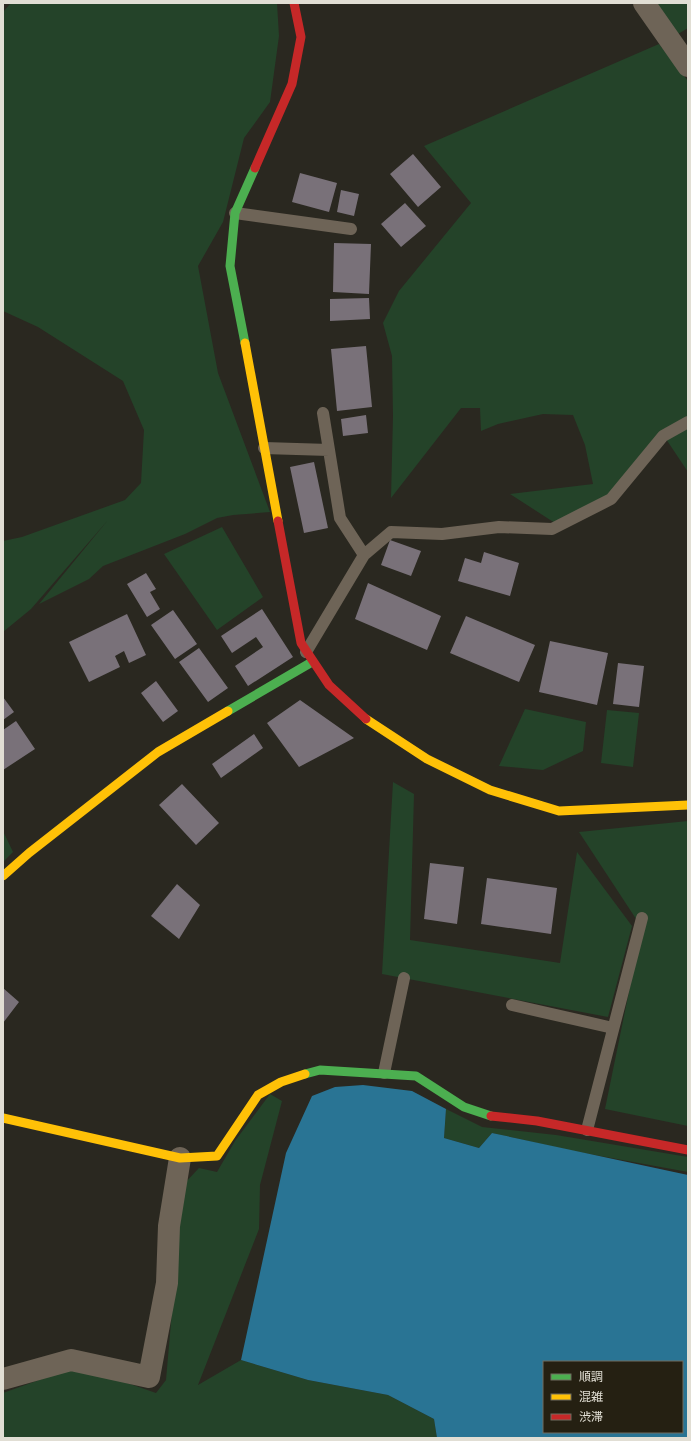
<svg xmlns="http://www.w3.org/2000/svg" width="691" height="1441" font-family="Poppins,'Noto Sans JP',sans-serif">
	<rect width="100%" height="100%" fill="#2a2820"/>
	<path fill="#244329" d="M11 3H277L279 36 270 102 244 138 223 222 198 266 218 373 270 512 233 515 217 518 185 534 103 566 89 579 39 604 108 520 31 609 3 632V541L22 537 125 500 141 483 144 430 123 381 38 327 3 311V12Z
		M644 3H688V28L668 40Z
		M659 44 688 81V472L664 436 611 499 558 525 510 494 593 484 585 445 573 415 543 414 498 424 481 431 480 408H461L391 498 393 416 392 356 383 323 399 291 471 203 424 146Z
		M222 527 263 597 217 630 164 554Z
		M525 709 586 722 583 751 543 770 499 766Z
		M607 710 639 713 633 767 601 763Z
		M393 782 414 794 410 940 560 963 577 852 632 926 608 1017 382 974Z
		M688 821V1126L605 1109 642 928 579 832Z
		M3 831 13 852 3 862Z
		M270 1094 282 1101 260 1185 259 1229 198 1385 241 1360 308 1380 388 1395 434 1419 437 1438H3V1393L78 1366 156 1393 166 1380 183 1185 199 1168 217 1172 235 1141Z
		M446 1109 482 1127 556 1135 688 1157V1172L573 1151 492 1133 479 1148 444 1138Z"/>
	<path fill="#297494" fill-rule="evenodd" d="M363 1085 412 1091 446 1109 444 1138 479 1148 492 1133 688 1175V1438H437L434 1419 388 1395 308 1380 241 1360 286 1153 312 1096 335 1087ZM544 1362H682V1432H544Z"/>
	<path fill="#797179" d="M413 154 441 187 418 207 390 174Z
		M300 173 337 183 329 212 292 202Z
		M341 190 359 194 354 216 337 212Z
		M405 203 426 226 401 247 381 224Z
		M334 243 371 244 369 294 333 292Z
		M369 298 370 319 330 321V299Z
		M366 346 372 407 337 411 331 349Z
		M366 415 368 433 343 436 341 419Z
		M314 462 328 528 304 533 290 467Z
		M390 540 421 551 411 576 381 565Z
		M484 552 519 563 510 596 458 581 465 558 481 563Z
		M146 573 156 589 150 592 160 609 147 617 127 584Z
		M368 583 441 616 427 650 355 619Z
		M262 609 293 657 248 686 235 666 263 647 256 637 232 653 221 636Z
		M173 610 197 644 175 659 151 625Z
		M127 614 146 655 129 663 124 651 115 656 120 667 89 682 69 642Z
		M466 616 535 645 519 682 450 653Z
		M550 641 608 653 597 705 539 692Z
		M199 648 228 688 208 702 179 662Z
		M618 663 644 666 639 707 613 704Z
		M156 681 178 711 163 722 141 693Z
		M3 697 14 712 3 720Z
		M300 700 354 738 299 767 267 723Z
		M16 721 35 749 3 770V730Z
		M254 734 263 748 221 778 212 764Z
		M182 784 219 823 196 845 159 805Z
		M430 863 464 867 457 924 424 919Z
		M487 878 557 888 551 934 481 924Z
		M177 884 200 905 179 939 151 916Z
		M3 988 19 1002 3 1023Z"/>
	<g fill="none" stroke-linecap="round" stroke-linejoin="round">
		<path stroke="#6e6457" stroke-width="12" d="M235 213 351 229
			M323 413 329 450
			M264 448 329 450 340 518 364 555
			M306 652 364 555 391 532 442 534 499 527 552 529 611 499 663 436 688 422
			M512 1005 613 1028
			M384 1073 404 978
			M587 1130 642 918"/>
		<path stroke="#6e6457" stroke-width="22" d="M644 3 688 66
			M3 1379 71 1360 149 1377 167 1283 169 1226 180 1158"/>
		<path stroke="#4caf50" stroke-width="9" d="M245 343 230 266 235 213 255 168
			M228 711 312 662
			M305 1074 320 1070 416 1076 464 1107 491 1116"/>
		<path stroke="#ffc107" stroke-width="9" d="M245 343 278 521
			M366 719 427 759 490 790 559 811 688 805
			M3 876 29 853 158 752 228 711
			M3 1118 180 1158 217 1156 258 1095 281 1082 305 1074"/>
		<path stroke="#c62828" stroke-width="9" d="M255 168 292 84 301 37 294 3
			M278 521 301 643 329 685 366 719
			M491 1116 537 1121 688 1150"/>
	</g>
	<rect width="691" height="1441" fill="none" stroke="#e1ded4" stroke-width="8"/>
	<rect x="543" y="1361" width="140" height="72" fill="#252012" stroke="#706c60"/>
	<rect x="551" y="1374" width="20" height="6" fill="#4caf50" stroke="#706c60"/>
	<text x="579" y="1381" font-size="12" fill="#e1ded4">順調</text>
	<rect x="551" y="1394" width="20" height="6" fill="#ffc107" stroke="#706c60"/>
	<text x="579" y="1401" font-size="12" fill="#e1ded4">混雑</text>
	<rect x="551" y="1414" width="20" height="6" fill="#c62828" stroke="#706c60"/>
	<text x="579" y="1421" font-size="12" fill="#e1ded4">渋滞</text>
</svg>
